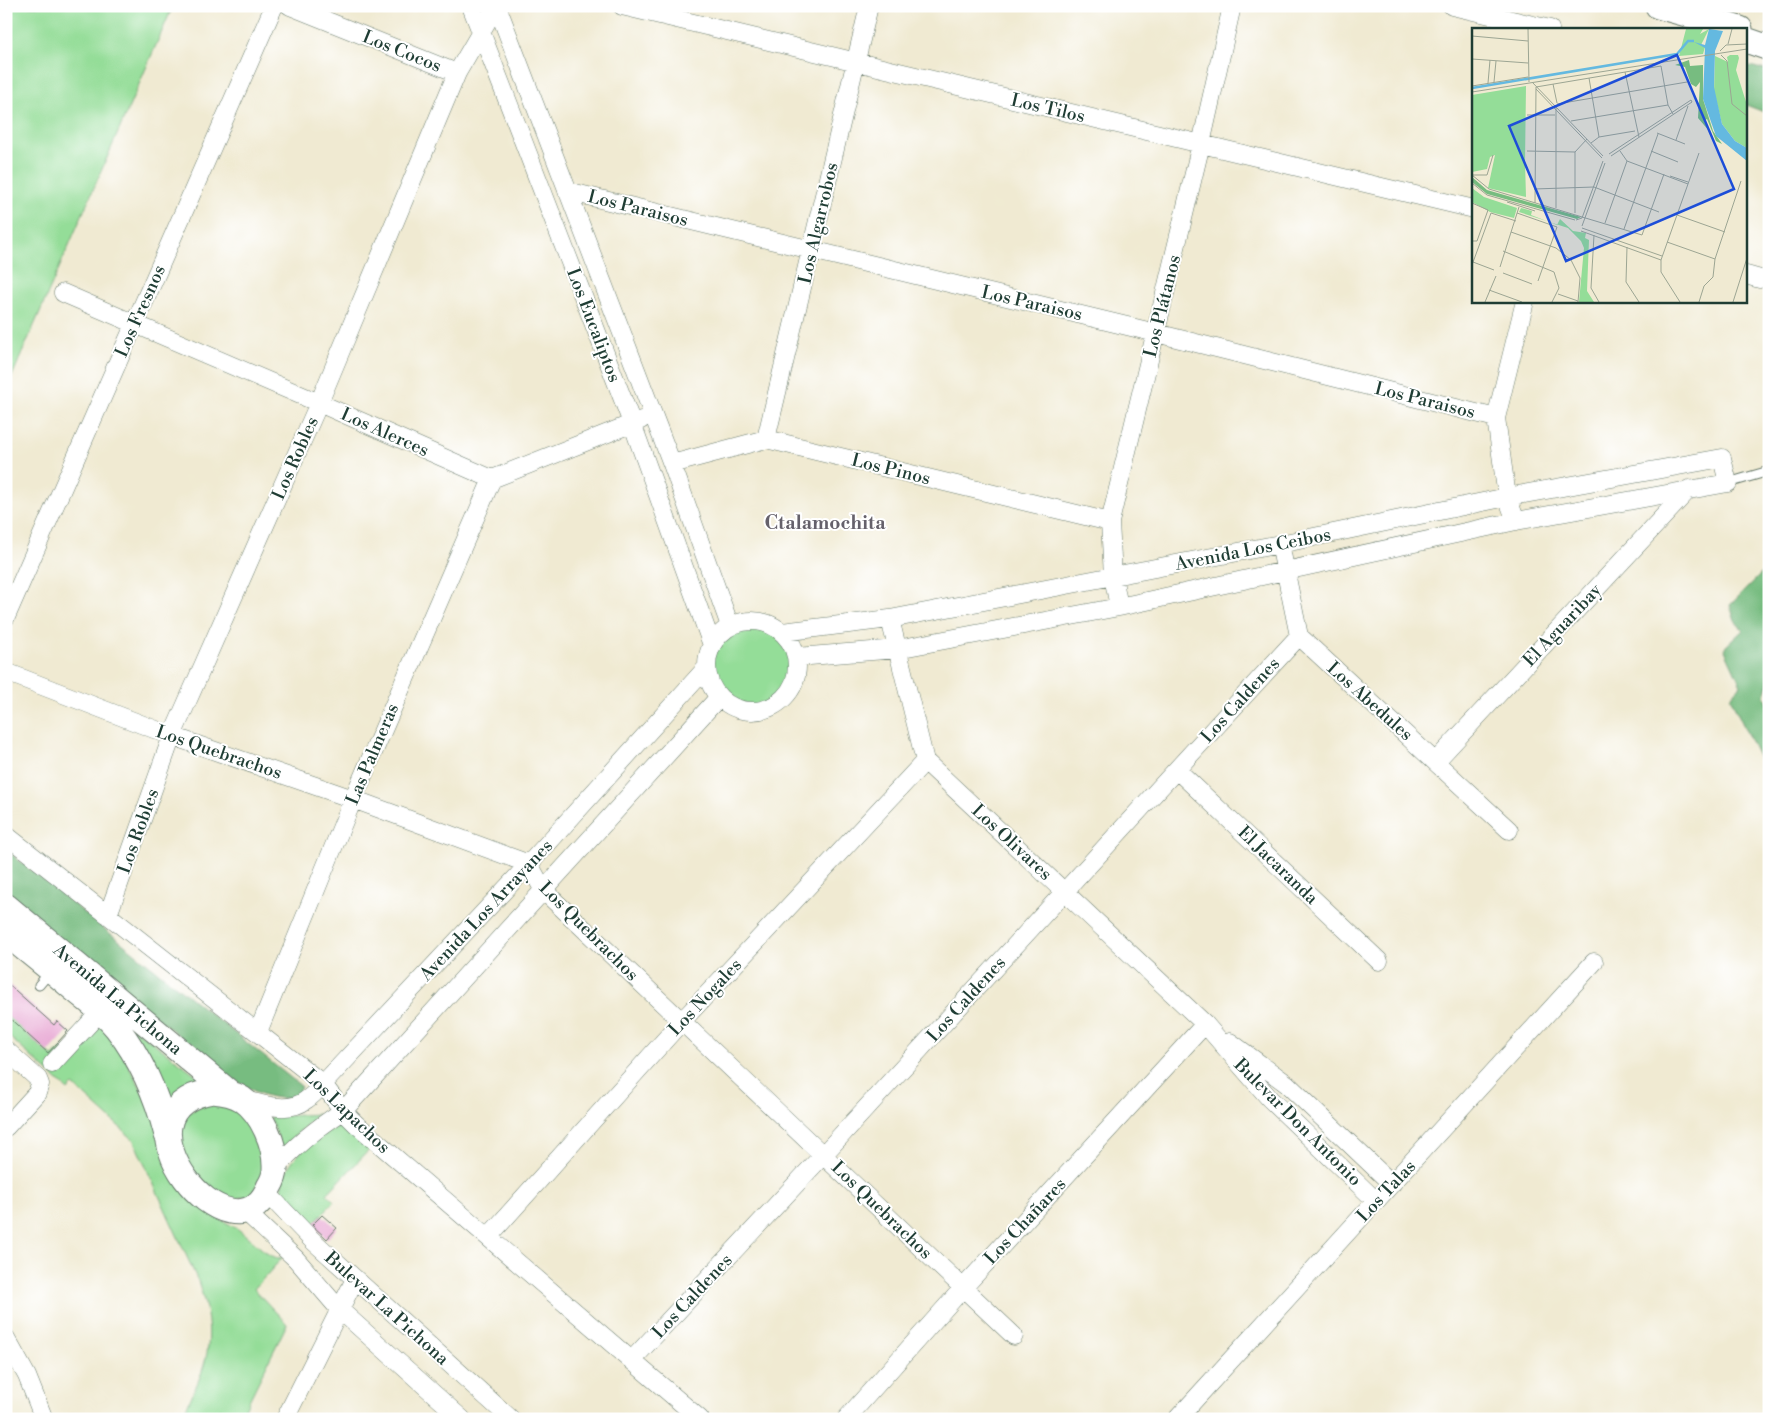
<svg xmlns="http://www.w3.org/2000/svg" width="1775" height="1425" font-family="'Libre Bodoni',serif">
	<rect width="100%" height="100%" fill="#fff"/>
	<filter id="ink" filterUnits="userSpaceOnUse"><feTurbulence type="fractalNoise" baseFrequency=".02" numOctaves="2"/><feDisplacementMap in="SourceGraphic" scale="10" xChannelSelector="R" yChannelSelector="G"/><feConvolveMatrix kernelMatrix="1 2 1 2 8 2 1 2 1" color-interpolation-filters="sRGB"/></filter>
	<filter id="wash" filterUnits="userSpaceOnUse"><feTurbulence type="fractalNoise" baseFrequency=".0096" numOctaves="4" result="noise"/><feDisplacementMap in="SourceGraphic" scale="20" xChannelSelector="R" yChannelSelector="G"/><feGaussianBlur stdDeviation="1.12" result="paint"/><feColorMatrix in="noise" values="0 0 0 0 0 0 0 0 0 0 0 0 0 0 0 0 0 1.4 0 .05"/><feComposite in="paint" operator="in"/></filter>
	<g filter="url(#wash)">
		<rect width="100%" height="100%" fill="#f0ead2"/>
		<path fill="#94dd98" stroke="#5a8d66" d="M6 6H173L6 390Z
			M707 666a45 45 0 1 1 90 0a45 45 0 1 1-90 0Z
			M6 1015 52 1056 100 1023 113 1037 209 1213 238 1229 268 1254 277 1258 283 1257 254 1289 287 1324 240 1419H181C207 1364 219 1342 198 1281L133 1139 73 1085 68 1090 6 1034Z
			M120 1018 207 1083C190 1085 180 1090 168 1102Z
			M209 1101 233 1106 258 1132 265 1167 252 1195 224 1201 188 1166 177 1130 182 1117Z
			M318 1114 282 1148 270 1117Z
			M343 1125 370 1149 327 1194 334 1201 310 1228 281 1197C280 1159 313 1139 343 1125Z"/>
		<path fill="#77bc80" stroke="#4b7c5a" d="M1746 65 1769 71V114L1746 105Z
			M1769 566V682L1765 695 1769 707V793L1763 767 1730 697 1741 685 1724 648 1743 630 1735 621 1730 605Z
			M6 850 301 1086 298 1095C276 1105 248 1089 230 1077L6 895Z"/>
		<g id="blocks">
			<path fill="#e7a4d2" d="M6 982 54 1025 57 1021 68 1031 48 1053 6 1015Z
				M322 1215 337 1228 327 1239 312 1225Z"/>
		</g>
	</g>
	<g filter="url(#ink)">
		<use href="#blocks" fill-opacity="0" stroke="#687a6b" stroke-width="1"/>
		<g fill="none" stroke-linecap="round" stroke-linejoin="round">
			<g stroke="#687a6b" stroke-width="11">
				<path id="lane" d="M1728 483 1769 471
					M39 985 50 972"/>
			</g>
			<g stroke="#687a6b" stroke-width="19">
				<path id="street" d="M290 6 457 73
					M471 6 632 423 712 645
					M497 6 672 464 730 626
					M622 6 1474 209
					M1452 6 1550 29
					M567 191 1156 333 1496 418
					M1746 275 1760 279
					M63 293 319 403 492 479 641 420
					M766 439 869 6
					M672 464 766 439 1110 522
					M1516 521 1507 497 1496 418 1525 301
					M1280 544 1299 636 1509 830
					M1119 607 1113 576 1110 522 1201 144 1232 6
					M6 617 274 6
					M890 619 925 761 1205 1024 1270 1099 1376 1201
					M707 666a45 45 0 1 1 90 0a45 45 0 1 1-90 0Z
					M782 632 890 619 1280 544 1507 497 1722 458 1728 483 1516 521 1119 607 897 649 797 657
					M6 672 172 736 353 799 529 864 544 891 1014 1336
					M1436 761 1689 489
					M1177 770 1379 961
					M6 835 323 1084 343 1111 356 1124 700 1419
					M108 915 172 736 319 403 457 73 496 6
					M258 1032 353 799 492 479
					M1230 1042 1287 1084 1392 1184
					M6 1050 38 1079 40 1084 37 1093 6 1127
					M52 1064 101 1011
					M242 1099C262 1104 288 1114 306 1100 312 1096 318 1090 323 1084L529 864 707 667
					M275 1169C295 1145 317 1128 343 1111L719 697
					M267 1193 312 1240 511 1419
					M245 1211 296 1259 339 1309 462 1419
					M489 1236 682 1021 925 761
					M6 1338 27 1376 44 1419
					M632 1360 824 1154 1299 636
					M285 1419 355 1279
					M846 1419 963 1288 1205 1024
					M1177 1419 1594 962"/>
			</g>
			<g stroke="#687a6b" stroke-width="27">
				<path id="secondary" d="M1658 6 1740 29
					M1746 40 1769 48
					M6 906 230 1093
					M6 933C29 952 52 970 74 989 89 1001 105 1013 117 1028 142 1060 157 1096 167 1135
					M213 1091C223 1092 233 1093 242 1099 262 1113 276 1145 275 1169 275 1175 272 1182 269 1187 233 1273 100 1109 213 1091Z"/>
			</g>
			<use href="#lane" stroke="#fff" stroke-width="9"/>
			<use href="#street" stroke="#fff" stroke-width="18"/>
			<use href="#secondary" stroke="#fff" stroke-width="25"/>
		</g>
	</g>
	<g text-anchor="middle" stroke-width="4" stroke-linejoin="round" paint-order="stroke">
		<g font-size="18" fill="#1f3d34" stroke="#fff">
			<text transform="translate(402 51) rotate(22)" y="6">Los Cocos</text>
			<text transform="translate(1048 108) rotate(13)" y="6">Los Tilos</text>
			<text transform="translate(638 208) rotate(14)" y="6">Los Paraisos</text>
			<text transform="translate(818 223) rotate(-77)" y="6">Los Algarrobos</text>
			<text transform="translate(1032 303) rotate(13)" y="6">Los Paraisos</text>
			<text transform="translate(1162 306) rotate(-76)" y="6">Los Plátanos</text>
			<text transform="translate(140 311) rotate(-66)" y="6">Los Fresnos</text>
			<text transform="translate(594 325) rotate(69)" y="6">Los Eucaliptos</text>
			<text transform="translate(1425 400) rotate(14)" y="6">Los Paraisos</text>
			<text transform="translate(385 432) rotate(24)" y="6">Los Alerces</text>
			<text transform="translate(295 458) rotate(-66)" y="6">Los Robles</text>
			<text transform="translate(891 469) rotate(14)" y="6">Los Pinos</text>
			<text transform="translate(1253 549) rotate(-11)" y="6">Avenida Los Ceibos</text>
			<text transform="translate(1562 625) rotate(-47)" y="6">El Aguaribay</text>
			<text transform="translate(1240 700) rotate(-48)" y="6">Los Caldenes</text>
			<text transform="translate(1370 701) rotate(42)" y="6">Los Abedules</text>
			<text transform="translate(219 752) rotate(19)" y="6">Los Quebrachos</text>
			<text transform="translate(372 754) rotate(-67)" y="6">Las Palmeras</text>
			<text transform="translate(138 831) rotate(-70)" y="6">Los Robles</text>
			<text transform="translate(1012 842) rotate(43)" y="6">Los Olivares</text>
			<text transform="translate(1278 865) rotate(44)" y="6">El Jacaranda</text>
			<text transform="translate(486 910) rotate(-47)" y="6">Avenida Los Arrayanes</text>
			<text transform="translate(589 931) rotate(45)" y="6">Los Quebrachos</text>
			<text transform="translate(705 997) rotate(-47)" y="6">Los Nogales</text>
			<text transform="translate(118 999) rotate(40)" y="6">Avenida La Pichona</text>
			<text transform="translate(966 999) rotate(-48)" y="6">Los Caldenes</text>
			<text transform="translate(347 1111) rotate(44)" y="6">Los Lapachos</text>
			<text transform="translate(1298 1122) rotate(45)" y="6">Bulevar Don Antonio</text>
			<text transform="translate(1386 1191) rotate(-47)" y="6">Los Talas</text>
			<text transform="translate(882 1210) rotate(44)" y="6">Los Quebrachos</text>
			<text transform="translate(1025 1221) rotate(-47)" y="6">Los Chañares</text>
			<text transform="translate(692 1296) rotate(-47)" y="6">Los Caldenes</text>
			<text transform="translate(387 1308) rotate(42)" y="6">Bulevar La Pichona</text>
		</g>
		<g font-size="19" font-weight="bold" fill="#65616b" stroke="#fff">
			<text x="825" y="529">Ctalamochita</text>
		</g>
	</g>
	<g transform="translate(1472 28)">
		<rect width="275" height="275" fill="#f0ead2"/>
		<path d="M214 1H231L228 6 237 1 229 17 233 19 231 26 207 28ZM258 27H266L267 30 264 42 275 77V120L263 113 250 96 242 63 243 28 256 34 255 29ZM54 58 53 134 54 169 16 160 23 127 18 129 15 141 0 144V67ZM0 160 12 169 45 180 42 190 18 184 0 174ZM49 180 60 183 59 187 85 197 88 191 101 203 114 205 113 210 117 212 115 263 122 274H107L112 220 109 213 96 200 47 184Z" fill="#94dd98"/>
		<path d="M217 32 218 38 231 37V71L241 103 250 116 244 113 235 91 232 93 238 104 226 90 228 54 224 59 219 56 213 39 203 37ZM0 149 15 162 109 189 105 191 15 166 0 154Z" fill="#77bc80"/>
		<path d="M237 1 251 3 243 23 242 59 250 96 263 113 275 120V133L244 108 231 71 233 20 222 14 233 17Z" fill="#64b9e0"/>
		<path fill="none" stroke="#64b9e0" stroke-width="2.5" d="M205 26 216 13H222M0 60 205 26"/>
		<path fill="none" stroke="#9ca593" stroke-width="1" d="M56 1 57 54M0 8 56 13M256 16 260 1M248 23 254 17 275 16M249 27 255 33 260 76 275 88M0 31 56 35M153 44 167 109M117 50 127 109M22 54 24 33M60 54 131 128M16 55 18 32M81 56 85 75M0 58 56 49M64 59 189 38 196 77 201 86M64 61 130 130M0 64 275 21M85 76 215 54M55 87H83M99 93 196 77M185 105 213 116M204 112 216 78M119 115 127 109 163 103M55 123 103 124 115 111M148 123 155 133 216 156M179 123 206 134M103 124V185M137 126 219 72 220 74 139 128M0 147 17 161 170 207 192 146M1 147H15L21 127M198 148 216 154M0 155 15 167 103 192M62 161 122 159 187 184M35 174 63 183M0 175 16 182 5 213H0M63 175 64 59M84 180V79M45 185 85 199 66 253M205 187 253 204M104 192 110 190 131 133M133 195 155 133M110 198 133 135M110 200 190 228M152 201 186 106M109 203 189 232M39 204 84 220 99 232 108 250 106 274M122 207 119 260 127 274M195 214 243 231M155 219 154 254 167 274M31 223 82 244 87 260 80 274M1 234 22 242M0 237 19 185 44 193M28 239 47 179M31 245 60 256M17 262 50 274M86 266 106 273M13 274 24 248M208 274 189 244V232L227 125M227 274 232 258 241 249 243 231 269 153M261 274 275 230"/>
		<path fill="#1d4ed8" fill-opacity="0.15" stroke="#1d4ed8" stroke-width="2.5" d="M205 27 262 161 94 233 37 98Z"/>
		<rect width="275" height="275" fill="none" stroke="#1f3d34" stroke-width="2.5"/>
	</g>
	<rect width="1775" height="1425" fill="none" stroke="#fff" stroke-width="25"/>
</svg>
